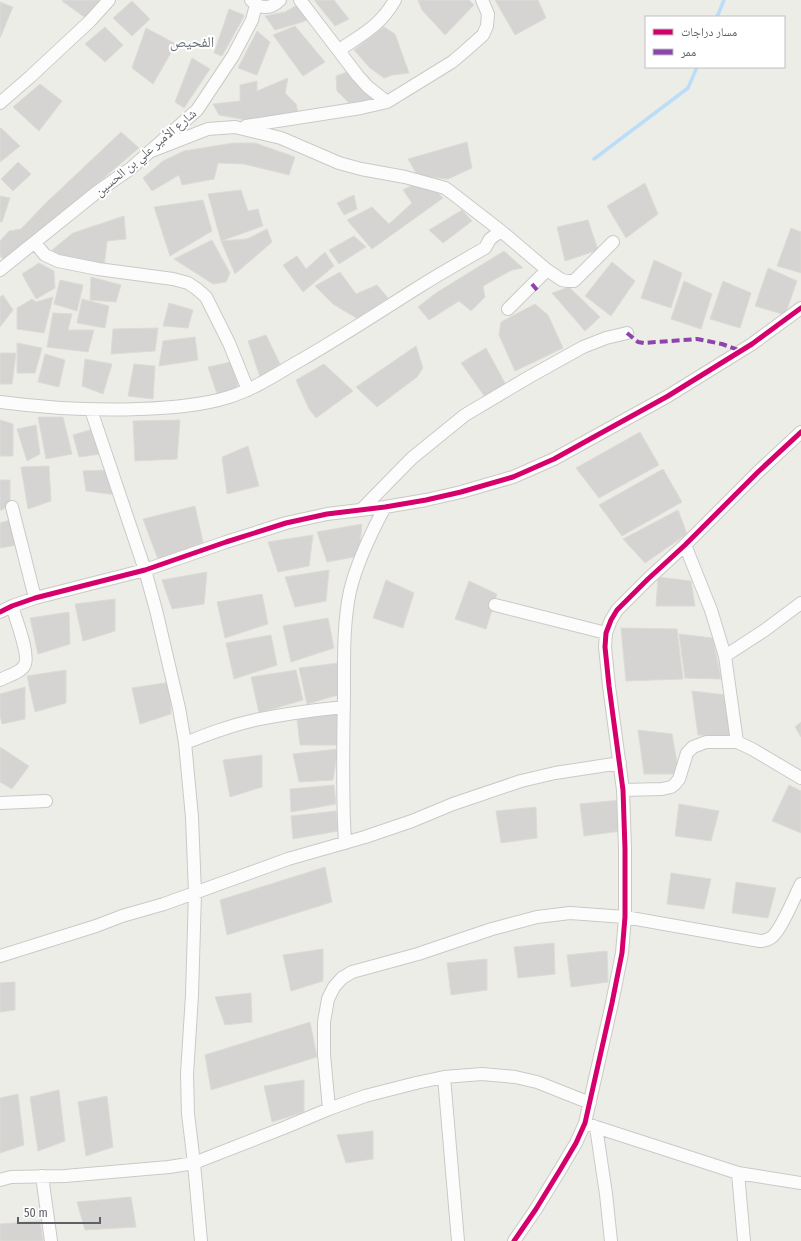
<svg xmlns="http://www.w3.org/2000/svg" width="801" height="1241" font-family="'Fira Sans Condensed','Noto Naskh Arabic',sans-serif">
	<rect width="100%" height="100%" fill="#edede8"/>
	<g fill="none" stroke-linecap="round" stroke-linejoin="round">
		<path stroke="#bbddf8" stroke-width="3.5" d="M717 17 724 0
			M594 159 688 88 697 67"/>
	</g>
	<path fill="#d5d4d2" stroke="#dcdbd6" d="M63 0H102L87 19 62 1Z
		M314 0H334L349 19 335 26Z
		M418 0H469L474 5 445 35 422 10Z
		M495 0H538L546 18 515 35Z
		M132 1 150 19 132 36 113 18Z
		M0 2 13 7 0 38Z
		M299 4 310 19 299 23 275 30 265 16 285 12Z
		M229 9 244 15 242 20 222 56 214 53Z
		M295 26 325 62 303 76 273 35Z
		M105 27 123 45 105 62 85 44Z
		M384 27 395 34 409 73 392 75 384 78 370 68 354 50Z
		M146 28 176 44 153 84 132 68Z
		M257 31 270 42 257 75 238 68Z
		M192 58 210 69 184 108 175 102Z
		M350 71 374 99 349 103 337 91 336 76Z
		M288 78 285 93 296 104 298 113 246 120 219 115 213 104 240 101V85L257 81V91Z
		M40 84 62 101 39 131 13 107Z
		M1 128 20 146 0 162V129Z
		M121 132 139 148 6 261 0 256V241L9 231 21 229 46 203Z
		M467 142 472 168 448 179 418 176 408 159Z
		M233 143H255L295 157 289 175 244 164 218 163 214 179 182 185 179 175 152 191 143 178 163 161 184 151Z
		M18 162 31 174 13 191 1 179Z
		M645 183 658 214 626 238 607 206Z
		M414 184 433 188 443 198 372 249 347 220 372 207 389 224 412 203 403 190Z
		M241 190 248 211 258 209 263 226 221 241 208 194Z
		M354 195 357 209 344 215 337 203Z
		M0 196 10 198 2 222H0Z
		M203 200 212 231 170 256 154 207Z
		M462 210 472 221 443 243 429 230Z
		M124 216 126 239 107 241 104 268 63 257 52 250 73 233Z
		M588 220 598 250 565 261 557 227Z
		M791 228 801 232V273L777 266Z
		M267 229 272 242 235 274 221 241 247 239Z
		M354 236 366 247 339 264 329 250Z
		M212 240 230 273 226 282 213 284 174 259Z
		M504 251 523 268 512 270 483 286 485 297 471 311 459 301 429 320 418 307 436 293Z
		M325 252 334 266 303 292 283 265 297 256 306 269Z
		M654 260 682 273 671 308 641 298Z
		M612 262 635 281 611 316 585 296Z
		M39 263 54 271 55 288 36 299 22 274Z
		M768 268 797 281 785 315 755 306Z
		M340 272 356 294 377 285 388 298 358 319 333 304 315 286Z
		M91 277 121 285 116 302 90 300Z
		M60 280 83 285 77 311 54 304Z
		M684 281 712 294 701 329 671 319Z
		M723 281 751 293 740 328 710 319Z
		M569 287 600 317 585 331 552 293Z
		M3 295 13 310 0 327V297Z
		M53 297 44 333 17 329V308L32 299 36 302Z
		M82 299 109 306 105 328 77 323Z
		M169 303 193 310 188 328 163 326Z
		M535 304 548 315 563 348 515 371 499 335 501 322Z
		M53 313 72 314 68 330H94L88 352 47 347Z
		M158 328 155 351 111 354 113 329Z
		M266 335 280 364 260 377 248 341Z
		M195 337 198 360 159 366 163 341Z
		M17 343 42 348 35 373H17Z
		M416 346 423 368 417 377 377 407 356 387Z
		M486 348 506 385 485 397 461 363Z
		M0 353H16L12 384H0Z
		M45 354 65 360 59 387 38 382Z
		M85 359 112 364 103 394 82 386Z
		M231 362 239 389 217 394 208 367Z
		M134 364 155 366 153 399 128 396Z
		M324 364 353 391 316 418 309 409 296 380Z
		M38 417H63L72 454 46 459Z
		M0 420 13 424V456H0Z
		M180 420 177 459 135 461 133 421Z
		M36 425 40 454 27 461 17 429Z
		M93 429 101 454 79 457 73 435Z
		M640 432 659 465 599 498 576 468Z
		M248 446 259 486 227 494 222 457Z
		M49 466 51 501 28 509 21 467Z
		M663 469 682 502 622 536 599 505Z
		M107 470 117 495 86 491 83 471Z
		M0 480H10V504L2 510H0Z
		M195 506 203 542 159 562 143 519Z
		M678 510 687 534 645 563 623 539Z
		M13 519 17 545 0 548V523Z
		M362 524 359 556 327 562 317 532Z
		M313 535 309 566 278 572 268 542Z
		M329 570 326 601 295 607 285 577Z
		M207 572 204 604 172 609 162 580Z
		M658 577 691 581 695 606H656Z
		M386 580 414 593 403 628 373 618Z
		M469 581 497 594 486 629 455 619Z
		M262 594 268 624 225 638 217 602Z
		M115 599V631L83 641 75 604Z
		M69 612 70 644 38 654 30 618Z
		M328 618 334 648 291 662 283 626Z
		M621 628 677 629 683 679 626 681Z
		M679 634 713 638 721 679 685 678Z
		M271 635 277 665 234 679 226 643Z
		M338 663V695L307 704 299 668Z
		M66 670V703L35 712 27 676Z
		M296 670 303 700 259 713 251 677Z
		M171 682V714L140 724 132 688Z
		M25 687V719L2 724 0 715V694Z
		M692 691 726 695 734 736 698 735Z
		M337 713V745H300L297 719Z
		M801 722V737L795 727Z
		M638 730 672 734 679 774H644Z
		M0 747 29 766 12 789 0 782Z
		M338 749 333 780 299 782 293 754Z
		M262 755V787L230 797 223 760Z
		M334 785 336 804 291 812 290 789Z
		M789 785 801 791V833L772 821Z
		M620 800 621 831 584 836 580 804Z
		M679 804 719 811 711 841 675 836Z
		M536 807 537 838 501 843 496 811Z
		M336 811 338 831 293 839 291 816Z
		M325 867 332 902 227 935 220 900Z
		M671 873 711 879 704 909 667 904Z
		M736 882 776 888 768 918 732 913Z
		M554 943 555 974 518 978 514 947Z
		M323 949V981L291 991 283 955Z
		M607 951 608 982 571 987 567 955Z
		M487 959V990L451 995 447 963Z
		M15 982V1010L0 1012V983Z
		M251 993 252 1022 225 1025 215 997Z
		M310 1022 317 1057 211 1090 205 1055Z
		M304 1080V1112L272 1122 264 1086Z
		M59 1090 65 1141 38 1151 30 1097Z
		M18 1094 24 1145 0 1153V1098Z
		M107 1096 113 1147 86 1156 78 1102Z
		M373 1131V1159L346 1163 337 1135Z
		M131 1197 136 1227 85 1230 77 1202Z
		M40 1221 43 1241H0V1224Z"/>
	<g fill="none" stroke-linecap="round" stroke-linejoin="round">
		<g stroke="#c9cac8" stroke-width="14">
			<path id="minor" d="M251 0C260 10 271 9 280 0
				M300 0 358 76 368 87 387 102
				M339 50C363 34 380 26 395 0
				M0 103 30 77 90 21 109 0
				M246 126 361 108 387 102 452 62 465 51 483 35 487 26 488 14 482 0
				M149 152 208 129 235 127 281 138 339 163 361 169 405 177 438 186 445 188 452 193 501 231 547 270 562 280 567 281H574L613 242
				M35 243 45 255 58 261 98 269 173 279 188 283 197 289 206 297 229 343 248 390
				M0 270 97 192 130 169 197 110 233 56 252 20 256 5
				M508 309 547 270
				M0 402C46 408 92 411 139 409 169 408 200 406 229 397 255 389 278 373 301 360 343 336 382 310 422 285 443 272 464 260 485 248L490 239 501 231
				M91 410 145 570 156 610 179 708 185 743 192 817 195 893 192 995 187 1074 188 1114 194 1163 201 1241
				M12 507 35 598
				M362 509 412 458 465 415 529 377 583 347 606 338 627 333
				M685 545 711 610 725 656 737 742
				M495 605 606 633
				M0 612 12 606 35 598 145 570 226 542 286 523 327 514 385 507 426 500 461 492 513 477 554 459 668 396 752 344 801 308
				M725 656 765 630 801 603
				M0 680C7 676 20 673 24 666 31 657 15 617 12 606
				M185 743C208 734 231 725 255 720 284 714 314 710 344 707
				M623 790 662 789 671 787 675 784 679 779 687 753 693 747 706 742H737L752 749 801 778
				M0 803 46 801
				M345 843C342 793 343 744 344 694 344 660 343 624 350 591 357 562 371 533 385 507
				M0 956 96 926 122 916 164 904 288 859 365 837 412 821 453 804 521 781 555 773 620 763
				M444 1077 458 1241
				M329 1109 324 1054V1022L328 999 334 987 342 978 352 972 418 954 492 929 537 917 570 913 625 917 760 941C764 941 768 940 772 937 781 930 795 896 801 884
				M585 1123 596 1127 738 1173 801 1183
				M596 1127 606 1194 611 1241
				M738 1173 744 1241
				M42 1176 51 1241
				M0 1180 11 1177 65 1176 169 1167 194 1163 286 1127 329 1109 365 1096 416 1083 444 1077 482 1074 515 1077 537 1082 590 1103
				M514 1241 536 1209 560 1170 576 1143 585 1123 612 1003 622 953 625 917V849L623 790 609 686 605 647 606 633 611 620 617 610 648 579 685 545 758 472 801 432"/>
		</g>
		<use href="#minor" stroke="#fcfcfc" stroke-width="12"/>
		<path stroke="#8e44ad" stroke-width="4" stroke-dasharray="8 4" stroke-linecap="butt" d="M532 284 537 290
			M627 333 638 342 644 343 697 339 722 344 741 351"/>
		<g stroke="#fff" stroke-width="8">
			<path id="cycleway" d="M0 612 12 606 35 598 145 570 226 542 286 523 327 514 385 507 426 500 461 492 513 477 554 459 668 396 752 344 801 308
				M514 1241 536 1209 560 1170 576 1143 585 1123 612 1003 622 953 625 917V849L623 790 609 686 605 647 606 633 611 620 617 610 648 579 685 545 758 472 801 432"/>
		</g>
		<use href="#cycleway" stroke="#d6006c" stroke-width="5"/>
	</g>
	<g text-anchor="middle" stroke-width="4" stroke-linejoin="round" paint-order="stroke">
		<g font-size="13" fill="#5c6166" stroke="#fff">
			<text transform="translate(145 152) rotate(-40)" y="5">شارع الأمير علي بن الحسين</text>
		</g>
		<g font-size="15" fill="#6d7378" stroke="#fff">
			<text x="192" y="47">الفحيص</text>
		</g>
	</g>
	<rect x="645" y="16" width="140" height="52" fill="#ffffff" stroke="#bec0c2"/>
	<rect x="653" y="29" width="20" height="6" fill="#d6006c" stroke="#bec0c2"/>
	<text x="681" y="36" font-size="12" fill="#5c6166">مسار دراجات</text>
	<rect x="653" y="49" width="20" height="6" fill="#8e44ad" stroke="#bec0c2"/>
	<text x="681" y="56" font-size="12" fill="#5c6166">ممر</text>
	<path d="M18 1217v6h82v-6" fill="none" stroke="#5c6166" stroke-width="2"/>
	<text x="24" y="1217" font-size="12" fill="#5c6166" stroke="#ffffff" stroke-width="3" paint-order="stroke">50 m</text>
</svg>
